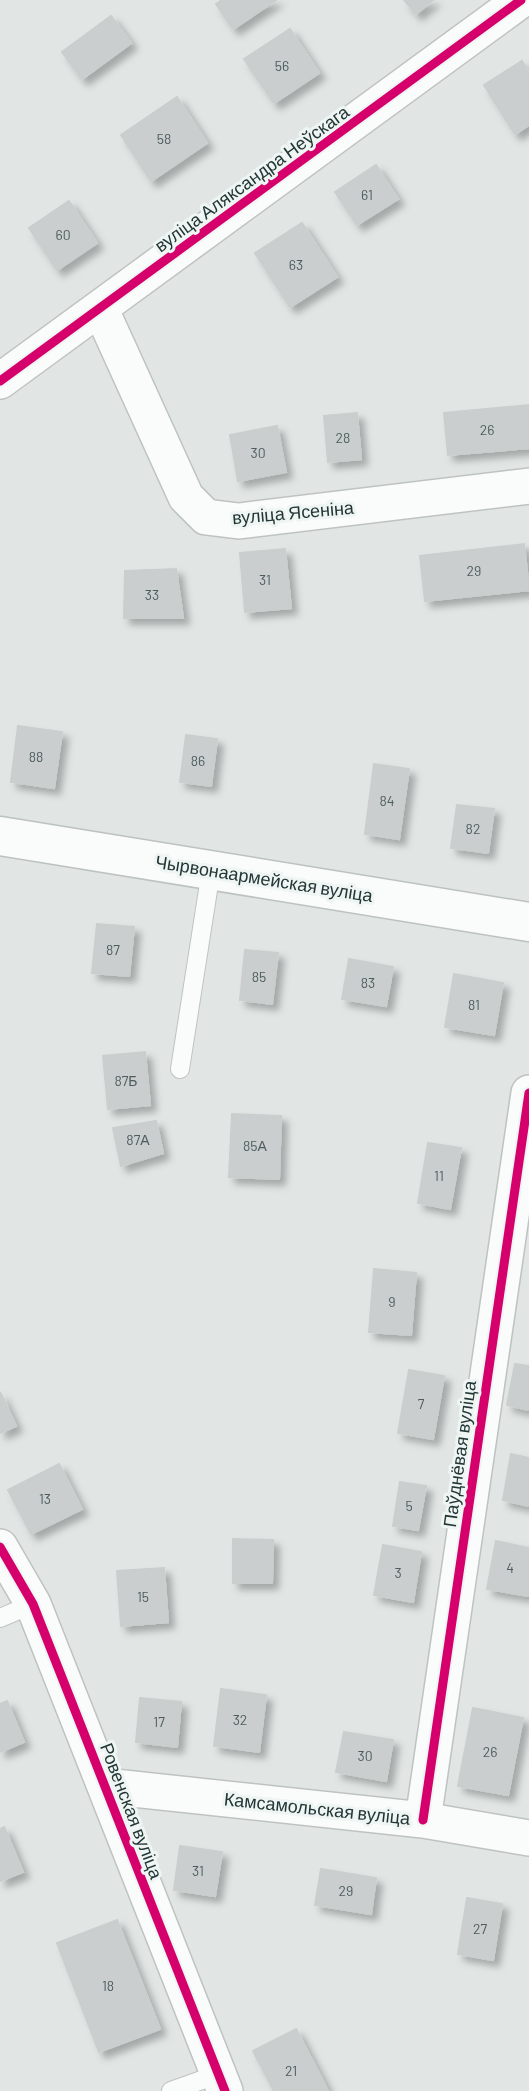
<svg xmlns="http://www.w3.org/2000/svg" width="529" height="2091" font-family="Barlow,sans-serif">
	<defs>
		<filter id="shadow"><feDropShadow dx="6" dy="6" stdDeviation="3.5" flood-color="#0004"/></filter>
	</defs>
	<rect width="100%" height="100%" fill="#e1e6e5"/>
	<path fill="#cacece" stroke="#cacfce" stroke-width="2" filter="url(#shadow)" d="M222 0H276L233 29 216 4Z
		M404 0H433L416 14Z
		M111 16 131 43 82 79 62 52Z
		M290 29 319 73 274 103 244 59Z
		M522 61 529 73V125L515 134 484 85Z
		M177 97 207 143 151 181 121 135Z
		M376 165 398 199 357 225 335 192Z
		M69 201 97 243 57 270 29 228Z
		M302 223 337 277 290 307 255 253Z
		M529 405V448L448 455 444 413Z
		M357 413 361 459 328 462 324 416Z
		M277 426 286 472 238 481 230 435Z
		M524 544 529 590 425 601 420 556Z
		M285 549 291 608 245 612 240 553Z
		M176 569 183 618H124L125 571Z
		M18 726 62 732 54 788 11 782Z
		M186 735 217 739 211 786 180 782Z
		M374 764 409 769 399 839 365 834Z
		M457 805 494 809 488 853 451 848Z
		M97 924 134 927 129 976 92 973Z
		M245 950 278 953 272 1004 240 1000Z
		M349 959 393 967 386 1006 342 999Z
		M454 974 503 983 494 1035 445 1027Z
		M145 1052 150 1105 108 1109 103 1056Z
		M232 1114 281 1116 279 1179 229 1177Z
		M156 1121 163 1153 121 1166 113 1128Z
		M428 1143 461 1148 450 1209 418 1203Z
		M374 1269 416 1273 411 1335 369 1332Z
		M515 1364 529 1366V1410L507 1405Z
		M409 1370 444 1376 433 1439 398 1433Z
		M0 1392 16 1426 0 1433Z
		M511 1454 529 1458V1506L503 1500Z
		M59 1464 82 1509 31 1534 8 1490Z
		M400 1482 426 1486 418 1530 393 1526Z
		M233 1539 273 1540 272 1583H233Z
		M496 1541 529 1548V1596L487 1589Z
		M383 1545 421 1552 413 1602 374 1595Z
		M164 1568 168 1622 121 1626 117 1571Z
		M221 1689 266 1695 259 1752 214 1746Z
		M140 1698 181 1702 177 1747 136 1742Z
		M7 1701 24 1742 0 1752V1704Z
		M473 1708 523 1718 508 1795 458 1786Z
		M344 1732 393 1740 386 1781 336 1772Z
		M4 1827 23 1872 0 1881V1829Z
		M180 1846 222 1852 215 1896 174 1890Z
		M321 1869 376 1878 371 1914 315 1905Z
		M467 1898 502 1904 493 1960 458 1954Z
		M117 1920 160 2029 99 2052 57 1943Z
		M296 2029 328 2091H274L253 2051Z"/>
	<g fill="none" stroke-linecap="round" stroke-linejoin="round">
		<g stroke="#bec3c2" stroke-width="20">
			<path id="lane" d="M180 1069 211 871
				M0 1618 33 1604
				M171 2091 216 2075"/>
		</g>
		<g stroke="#bec3c2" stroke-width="38">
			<path id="street" d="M101 310 186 497 206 517 239 521 529 486
				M0 381 521 0
				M0 1547 33 1604 225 2091
				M105 1786 423 1820 529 1838
				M423 1820 529 1093"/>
		</g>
		<g stroke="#bcc2c0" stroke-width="41">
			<path id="secondary" d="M0 836 529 922"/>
		</g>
		<use href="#lane" stroke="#fafbfb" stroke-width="18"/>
		<use href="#street" stroke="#fafbfb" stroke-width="35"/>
		<use href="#secondary" stroke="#fafbfb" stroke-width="38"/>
		<g stroke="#eef5f3" stroke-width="13">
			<path id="cycleway" d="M0 381 521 0
				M0 1547 33 1604 225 2091
				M423 1820 529 1093"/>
		</g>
		<use href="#cycleway" stroke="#d6006c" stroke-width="9"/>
	</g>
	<g text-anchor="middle" stroke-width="6" stroke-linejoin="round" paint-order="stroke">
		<g font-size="14" fill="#4d5d5c">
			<text x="282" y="71">56</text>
			<text x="164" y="144">58</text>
			<text x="367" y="200">61</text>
			<text x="63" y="240">60</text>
			<text x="296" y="270">63</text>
			<text x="487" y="435">26</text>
			<text x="343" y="443">28</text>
			<text x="258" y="458">30</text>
			<text x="474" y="576">29</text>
			<text x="265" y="585">31</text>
			<text x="152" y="600">33</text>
			<text x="36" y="762">88</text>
			<text x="198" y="766">86</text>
			<text x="387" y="806">84</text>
			<text x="473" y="834">82</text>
			<text x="113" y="955">87</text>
			<text x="259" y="982">85</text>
			<text x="368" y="988">83</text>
			<text x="474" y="1010">81</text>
			<text x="126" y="1086">87Б</text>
			<text x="138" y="1145">87А</text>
			<text x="255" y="1151">85А</text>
			<text x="439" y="1181">11</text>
			<text x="392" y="1307">9</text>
			<text x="421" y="1409">7</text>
			<text x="45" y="1504">13</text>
			<text x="409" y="1511">5</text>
			<text x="510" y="1573">4</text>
			<text x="398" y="1578">3</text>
			<text x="143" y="1602">15</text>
			<text x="240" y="1725">32</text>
			<text x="159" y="1727">17</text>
			<text x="490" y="1757">26</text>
			<text x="365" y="1761">30</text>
			<text x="198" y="1876">31</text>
			<text x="346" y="1896">29</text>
			<text x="480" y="1934">27</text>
			<text x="108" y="1991">18</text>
			<text x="291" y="2076">21</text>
		</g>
		<g font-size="18" fill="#223635" stroke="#eef5f3">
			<text transform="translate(252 179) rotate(-36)" y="6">вуліца Аляксандра Неўскага</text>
			<text transform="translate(293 513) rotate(-5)" y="6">вуліца Ясеніна</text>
			<text transform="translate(264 879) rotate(9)" y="6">Чырвонаармейская вуліца</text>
			<text transform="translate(460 1454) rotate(-82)" y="6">Паўднёвая вуліца</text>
			<text transform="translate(317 1809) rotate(6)" y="6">Камсамольская вуліца</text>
			<text transform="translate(131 1811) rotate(69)" y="6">Ровенская вуліца</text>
		</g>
	</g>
</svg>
